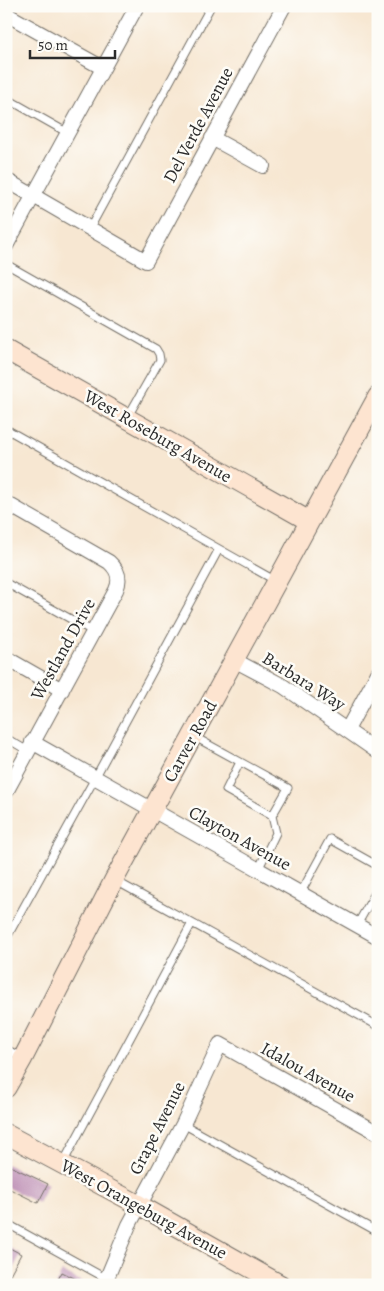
<svg xmlns="http://www.w3.org/2000/svg" width="384" height="1291" font-family="Alegreya,serif">
	<rect width="100%" height="100%" fill="#fdfcf7"/>
	<filter id="ink" filterUnits="userSpaceOnUse"><feTurbulence type="fractalNoise" baseFrequency=".02" numOctaves="2"/><feDisplacementMap in="SourceGraphic" scale="10" xChannelSelector="R" yChannelSelector="G"/><feConvolveMatrix kernelMatrix="1 2 1 2 8 2 1 2 1" color-interpolation-filters="sRGB"/></filter>
	<filter id="wash" filterUnits="userSpaceOnUse"><feTurbulence type="fractalNoise" baseFrequency=".0096" numOctaves="4" result="noise"/><feDisplacementMap in="SourceGraphic" scale="20" xChannelSelector="R" yChannelSelector="G"/><feGaussianBlur stdDeviation="1.12" result="paint"/><feColorMatrix in="noise" values="0 0 0 0 0 0 0 0 0 0 0 0 0 0 0 0 0 1.4 0 .05"/><feComposite in="paint" operator="in"/></filter>
	<g filter="url(#wash)">
		<rect width="100%" height="100%" fill="#f7e7d2"/>
		<g id="blocks">
			<path fill="#c195b9" d="M6 1164 48 1184 38 1203 6 1187Z
				M6 1246 21 1254 6 1282Z
				M62 1272 88 1285H55Z"/>
		</g>
	</g>
	<g filter="url(#ink)">
		<use href="#blocks" fill-opacity="0" stroke="#726d65" stroke-width="1"/>
		<g fill="none" stroke-linecap="round" stroke-linejoin="round">
			<g stroke="#726d65" stroke-width="9">
				<path id="lane" d="M6 98 68 133
					M90 228 211 6
					M6 264 156 349 159 354 160 360 127 418
					M6 429 276 581
					M6 583 94 632
					M193 736 288 788 272 816 276 833 258 870
					M6 738 28 751
					M240 762 226 790 272 816
					M116 881 378 1026
					M300 894 330 839 378 866
					M357 925 378 888
					M6 939 95 778 219 549
					M6 1049 23 1058
					M183 1124 378 1232
					M63 1163 192 923
					M6 1223 118 1285"/>
			</g>
			<g stroke="#726d65" stroke-width="16">
				<path id="street" d="M6 14 103 68
					M212 138 263 166
					M6 180 146 261 284 6
					M6 246 137 6
					M6 503 109 562C118 570 121 579 116 590L6 792
					M6 658 62 690
					M234 660 283 686 378 752
					M347 730 378 673
					M32 742 378 937
					M104 1285 129 1225 183 1124 220 1044 378 1133"/>
			</g>
			<g stroke="#726d65" stroke-width="21">
				<path id="secondary" d="M6 350 309 521
					M6 1088 23 1058 114 880 378 396
					M6 1134 139 1205 281 1285"/>
			</g>
			<use href="#lane" stroke="#fff" stroke-width="7"/>
			<use href="#street" stroke="#fff" stroke-width="14"/>
			<use href="#secondary" stroke="#fde4d0" stroke-width="19"/>
		</g>
	</g>
	<g text-anchor="middle" stroke-width="5" stroke-linejoin="round" paint-order="stroke">
		<g font-size="18" fill="#2b2b2b" stroke="#fdfcf7">
			<text transform="translate(198 125) rotate(-62)" y="6">Del Verde Avenue</text>
			<text transform="translate(158 436) rotate(30)" y="6">West Roseburg Avenue</text>
			<text transform="translate(63 649) rotate(-61)" y="6">Westland Drive</text>
			<text transform="translate(304 681) rotate(32)" y="6">Barbara Way</text>
			<text transform="translate(190 741) rotate(-61)" y="6">Carver Road</text>
			<text transform="translate(240 838) rotate(29)" y="6">Clayton Avenue</text>
			<text transform="translate(308 1072) rotate(29)" y="6">Idalou Avenue</text>
			<text transform="translate(157 1128) rotate(-63)" y="6">Grape Avenue</text>
			<text transform="translate(144 1209) rotate(29)" y="6">West Orangeburg Avenue</text>
		</g>
	</g>
	<rect width="384" height="1291" fill="none" stroke="#fdfcf7" stroke-width="25"/>
	<path d="M30 50v8h85v-8" fill="none" stroke="#2b2b2b" stroke-width="2.5"/>
	<text x="38" y="50" font-size="15" fill="#2b2b2b" stroke="#fdfcf7" stroke-width="4" paint-order="stroke">50 m</text>
</svg>
